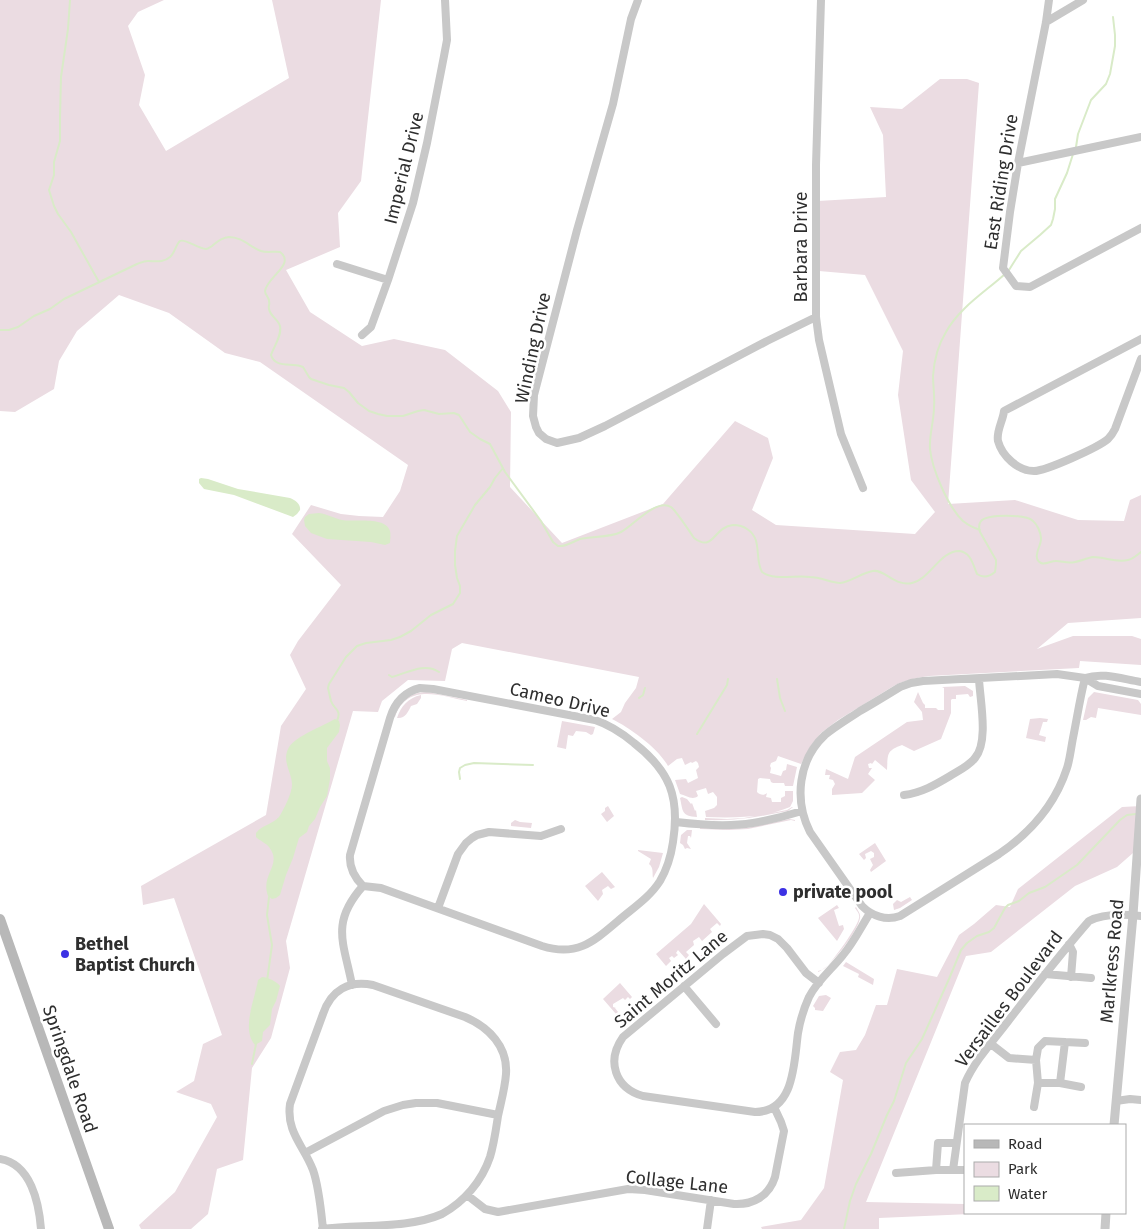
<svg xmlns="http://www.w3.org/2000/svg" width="1141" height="1229" font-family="'Fira Sans',sans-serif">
	<rect width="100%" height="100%" fill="#fff"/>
	<path fill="#ebdce2" d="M0 0H164L138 12 128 26 145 75 139 105 166 151 289 78 272 0H381L361 181 338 213 340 247 286 270 310 312 362 346 394 339 445 350 498 391 511 412 510 487 562 543 663 504 735 421 768 438 773 458 752 510 776 525 915 534 935 512 911 480 898 395 903 351 865 275 819 271 818 201 886 197 883 135 870 107 902 109 940 79H967L979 83 948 504 1015 500 1078 520 1124 521 1130 500 1141 495V618L1068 623 1037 649 1073 636H1132L1141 639V665L1080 661 1079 668 929 676C916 678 904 680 892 687L838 720 821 733 810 747 801 764 778 756 776 761 771 763 770 766 771 768 770 773 781 776 783 771 786 770 787 764 797 767 793 786H785L784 783H773L771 782 770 779 760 778 758 779 757 792C760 795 764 796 767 793L766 797 771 798 772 802H781V798L785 796V791H793V801L790 807C764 818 733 818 706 817L705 811 714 808 717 805V797L713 792 708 794 706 788 696 791 698 796C692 801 686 795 680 794L675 780 686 779 688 783 698 778 696 770 699 767 698 763 696 761 692 763 691 762 685 765 682 758 677 759 668 766C658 748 630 728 612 719L621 712 625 703 636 688 639 677 462 643 452 649 445 681 408 680 382 701 378 712 353 711 286 941 290 968 271 1038 252 1068 243 1160 217 1169 208 1214 191 1229H141L139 1225 175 1192 217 1117 211 1104 176 1092 194 1081 203 1044 222 1035 174 898 143 905 141 886 266 815 281 726 306 689 290 655 298 641 341 585 292 534 311 505 341 514 359 516 383 517 400 491 408 465 260 362 225 353 169 313 119 295 77 331 59 361 54 389 15 412 0 411Z
		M965 686 973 691V696L970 697 968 694 956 695V699H952L951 700V713L941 739 914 751 902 745C886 751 888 754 887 770L875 760 872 764 871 763 868 764 869 768H872L868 774 875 780 862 793 832 795V789L835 784 833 780 829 779 830 775H825L826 769 848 779 855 757 907 722 923 720 922 712 914 702 918 692 923 703 925 705V708H936L938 710H944V688L942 687Z
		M427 692 467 700V701C441 696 407 682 395 717H394C400 702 410 692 427 692Z
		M1094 692 1138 700 1141 704V715L1098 708 1096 718 1091 717 1086 720H1083L1088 698Z
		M421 695V698L417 704 411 706C408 712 405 719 397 718 401 706 408 698 421 695Z
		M1040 718 1048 719 1047 722H1043L1039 735 1046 737 1045 742 1026 738 1030 719Z
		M562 721 595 727 593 734 591 735 586 732 576 731 573 736 568 735 566 749 557 747Z
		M682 797 687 799 691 804 692 803 695 811 696 810 697 817C681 816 683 811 680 798Z
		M608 806 614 816 607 822 601 814 605 811V808Z
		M1141 806V846L1117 867 1075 886 991 952 966 956 866 1202 965 1204V1213H993L879 1218V1229H762L761 1227 801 1220 824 1188 843 1080 830 1072 840 1052 856 1050 865 1035 876 1005H887L897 969 937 977 959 935 974 924 996 905 1010 907 1018 889 1122 807Z
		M792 807H793L788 811C758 817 736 821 705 820V818L727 819 744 818 787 810Z
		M789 819 795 820V821L791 820 748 829 729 830 700 829V828L728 829 747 828Z
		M515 820 520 822 532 823 531 828 511 826V823Z
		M687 830H692L691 838 690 836H688L687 843 691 849 687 848 685 849 683 845 680 843 681 835Z
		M875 843 886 861 871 872 870 870 873 865 870 859 874 857V853L871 851 865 854 866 858 864 860 859 854Z
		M638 850 663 853 659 867 653 878C652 873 654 868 649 864L651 859 638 851Z
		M602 872 615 887 611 889 608 886 602 890 603 894 598 901 585 886Z
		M910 897 912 900 900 908 894 910 893 904 897 900 901 902Z
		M704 904 721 924 720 926 717 923 710 929 712 932 702 941 699 937 693 941 694 945 686 952 689 955 686 959 678 950 676 953 678 955 674 958 672 956 669 958 671 961 666 966 656 954 691 924Z
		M837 905 839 908 834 910 839 926 843 925 844 929 837 941 818 918Z
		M856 907C858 911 861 914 860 918 858 931 830 968 818 972V971C821 970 822 970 825 968 833 961 857 928 859 918 860 914 857 911 855 908Z
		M709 944 715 951 702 962 699 957 704 953V949Z
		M846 962 874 979 873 985 858 977 859 974 843 966Z
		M620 983 632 997 630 999 628 997 625 1000 623 998 613 1004V1007L616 1008H615L618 1012 616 1014 603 999Z
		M826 995 831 998 823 1011 815 1010V1008L813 1006 819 996Z"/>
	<path fill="#d9ebc8" d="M201 478 208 479 238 489 290 498C295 500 301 504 300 510L297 514 293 517 234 495 204 489 199 483V479Z
		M319 513C327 514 334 518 342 520 354 522 386 516 390 531 391 535 390 540 390 543L385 545 371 542 327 539 311 533 305 526 304 520 305 517 309 514Z
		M335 719 339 721 340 725 339 732 327 748V761L330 768V779L327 796 320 807 315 819 309 826 307 832 299 838 293 858 286 875 280 895 276 898 272 899 268 896C260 874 283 865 269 847 266 843 260 841 256 837V833C262 825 273 824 279 817 284 809 292 793 292 785 292 772 281 761 289 747 296 736 323 726 335 719Z
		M262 977C267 977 278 982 280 986L276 1001 272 1009 270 1025 263 1032 262 1041 255 1045C241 1029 255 999 258 980Z"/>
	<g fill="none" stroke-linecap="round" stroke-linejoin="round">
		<path stroke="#d9ebc8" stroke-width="2" d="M70 0 68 29 61 77 60 117V141L54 162V175L49 190 54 206 58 214 71 232 99 282
			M1076 147 1078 134 1091 100 1106 84 1110 74 1115 46V35L1113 17
			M1009 270 1021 251 1040 235 1051 225 1053 219 1055 209V199L1067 173 1073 154
			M0 330H9L18 327 34 316 50 309 64 299 137 264C140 263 144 261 148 261 156 261 163 263 170 257 175 253 176 244 180 241 185 238 198 249 206 249 214 248 216 238 229 237 242 237 250 247 261 251 267 253 274 251 280 252 296 264 267 277 265 291 265 295 269 297 269 301 270 305 268 306 269 309 270 316 278 319 280 326 282 336 274 346 271 355 275 368 290 363 300 366L303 367 309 377 311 379 329 385 344 388 349 392 358 403 369 411 378 414 387 416H403L418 411 424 410 439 414 454 413 459 415 470 432 480 439 490 444 505 472 541 521 553 542 558 546C566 547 572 542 580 539 593 536 609 538 621 532 633 526 656 498 671 507 675 510 690 532 694 538 714 553 713 527 733 525 738 525 743 526 747 529 763 539 754 558 762 572 775 581 794 575 810 577 820 577 832 583 840 583 851 582 861 573 873 571 885 569 895 587 912 583 930 579 940 551 959 551 971 552 973 565 977 574 983 578 989 577 995 572L996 564V560L980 532C979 529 978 525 981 521 987 514 1026 514 1033 521 1037 524 1041 533 1041 538 1042 545 1031 558 1041 563 1045 565 1051 561 1056 561 1062 561 1068 564 1075 562 1081 561 1087 558 1093 557 1105 557 1116 563 1128 560 1133 559 1137 555 1141 552
			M980 530C974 528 968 525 963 521 948 507 932 469 930 449 929 435 934 421 934 407 935 397 933 386 933 376 934 361 938 345 946 332 959 308 985 292 1005 274
			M389 675 392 677C407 673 425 662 439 672
			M777 679 780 698 785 711
			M639 698 643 695 645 688
			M337 721C342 709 334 710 331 701 330 697 329 692 328 688L329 684 346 657 357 646 366 643 391 640 400 637 411 631 431 615 453 604 460 593V586L457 578 455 565V551L457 536 475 505 490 487 495 478 503 468
			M697 734 727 685 728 679
			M460 779 459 772 460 768 465 765 474 763 533 765
			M267 981 272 945 267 915 269 897
			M252 1064 256 1044
			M844 1229 850 1201 856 1184 871 1154 887 1115 894 1101 906 1063 922 1039 949 979 961 950 967 943 977 936 989 932 994 928 1005 908 1008 905 1019 901 1029 893 1045 887 1077 865 1120 820 1127 815 1136 814"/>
		<path stroke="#c8c8c8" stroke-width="8" d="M638 0 631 19 613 104 577 230 534 395 533 416 536 427 539 433 546 439 557 443 579 438 605 426 767 341 816 317
			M821 0 816 165V317L819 340 841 434 863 488
			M1049 0 1046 22 1018 163 1010 212 1003 268 1016 286 1030 287 1141 228
			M1046 22 1083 0
			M1018 163 1141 137
			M337 264 388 280
			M362 335 371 327 388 280 413 203 427 143 444 56 447 40 445 0
			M1141 339 1004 411C1003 421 996 431 998 441 1002 456 1018 471 1034 471 1046 471 1099 447 1108 439 1111 436 1113 433 1115 429L1141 359
			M1085 678C1080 698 1077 718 1073 738 1071 748 1070 759 1067 768 1055 805 1030 833 999 854L900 916C886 921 872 916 862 906L810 832C794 800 798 760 825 735 836 726 848 719 860 711 874 703 887 695 900 687L911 683 923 681 1057 674 1085 678 1098 686 1141 694
			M1085 678C1103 672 1122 679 1141 682
			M420 688 433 689 595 720C610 725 622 733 634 743 670 771 680 797 673 842 671 856 667 869 660 881 650 897 633 908 619 920 593 942 577 957 542 946L381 888 363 886C355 878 349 867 350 855L390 718C395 702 404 692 420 688Z
			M904 795C921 793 935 785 950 776 958 771 969 766 975 758 989 742 980 700 979 679
			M676 822C701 825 728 827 753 823 770 820 786 816 802 811
			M438 908 458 854 466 843 472 838 477 835 489 832 541 836 561 829
			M1069 944 1073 952 1071 977
			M1045 974 1091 978
			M819 983 806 973 787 948 778 939 770 935 763 934 747 936 723 954 623 1037C606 1061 615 1088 643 1096L755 1112C795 1112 794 1062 798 1033 800 1021 804 1008 809 997 817 981 832 969 843 955 854 942 861 927 870 913
			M352 985C344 943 330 923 363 886
			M684 986 716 1024
			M1065 1042 1060 1083 1081 1087
			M991 1044 1009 1058 1036 1060 1038 1048 1045 1041 1085 1043
			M1036 1060 1038 1083
			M1116 1101 1130 1099 1141 1100
			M1034 1107 1038 1083H1060
			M305 1153 384 1111 403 1105 416 1103H437L498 1115
			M0 1159C31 1164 39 1203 41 1229
			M936 1170 938 1143H956
			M953 1170 965 1083C975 1060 994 1040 1009 1020 1035 987 1061 953 1089 921 1104 913 1124 914 1141 916
			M896 1173 936 1170H965
			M467 1195 485 1209 498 1212 628 1189 645 1190 734 1204C753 1205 769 1196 775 1177L784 1131 781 1122 774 1107
			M322 1229C360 1224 408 1229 442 1214 464 1202 482 1181 490 1157 494 1144 496 1129 498 1116 501 1102 505 1088 506 1074 508 1047 489 1027 465 1017L373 985C349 980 331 990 323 1014L290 1104C286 1132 304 1146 313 1170 319 1187 321 1210 323 1229
			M707 1229 711 1200"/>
		<path stroke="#c8c8c8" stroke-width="9" d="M1114 1125 1133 915 1141 799
			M1105 1229 1106 1213"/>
		<path stroke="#b8b8b8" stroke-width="10" d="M0 919 109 1229"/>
	</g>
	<g fill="#3c31e4" stroke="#fff" stroke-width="2">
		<circle cx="783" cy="892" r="5"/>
		<circle cx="65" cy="954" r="5"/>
	</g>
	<g text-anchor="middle" stroke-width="5" stroke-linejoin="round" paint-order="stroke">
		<g font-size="18" fill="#2e2e2e" stroke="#fff">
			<text transform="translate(404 168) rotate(-76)" y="6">Imperial Drive</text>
			<text transform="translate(1001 182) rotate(-81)" y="6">East Riding Drive</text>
			<text transform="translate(801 247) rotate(-90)" y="6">Barbara Drive</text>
			<text transform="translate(533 348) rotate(-78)" y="6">Winding Drive</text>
			<text transform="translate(560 700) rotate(13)" y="6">Cameo Drive</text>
			<text transform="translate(1112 961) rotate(-85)" y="6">Marlkress Road</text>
			<text transform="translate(671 979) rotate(-40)" y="6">Saint Moritz Lane</text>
			<text transform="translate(1009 999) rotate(-53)" y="6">Versailles Boulevard</text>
			<text transform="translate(70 1069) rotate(71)" y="6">Springdale Road</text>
			<text transform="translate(677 1182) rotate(6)" y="6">Collage Lane</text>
		</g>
		<g font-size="18" font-weight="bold" fill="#2e2e2e" stroke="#fff" text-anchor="start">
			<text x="793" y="898">private pool</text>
			<text x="75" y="950">Bethel<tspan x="75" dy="21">Baptist Church</tspan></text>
		</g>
	</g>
	<rect x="964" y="1124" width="162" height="90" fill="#ffffff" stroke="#ababab"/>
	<rect x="974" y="1140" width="25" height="8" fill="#b8b8b8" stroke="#ababab"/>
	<text x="1008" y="1149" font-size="15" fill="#2e2e2e">Road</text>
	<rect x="974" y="1162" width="25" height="15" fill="#ebdce2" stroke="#ababab"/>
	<text x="1008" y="1174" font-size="15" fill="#2e2e2e">Park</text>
	<rect x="974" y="1186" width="25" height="15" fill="#d9ebc8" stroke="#ababab"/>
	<text x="1008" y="1199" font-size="15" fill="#2e2e2e">Water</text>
</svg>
